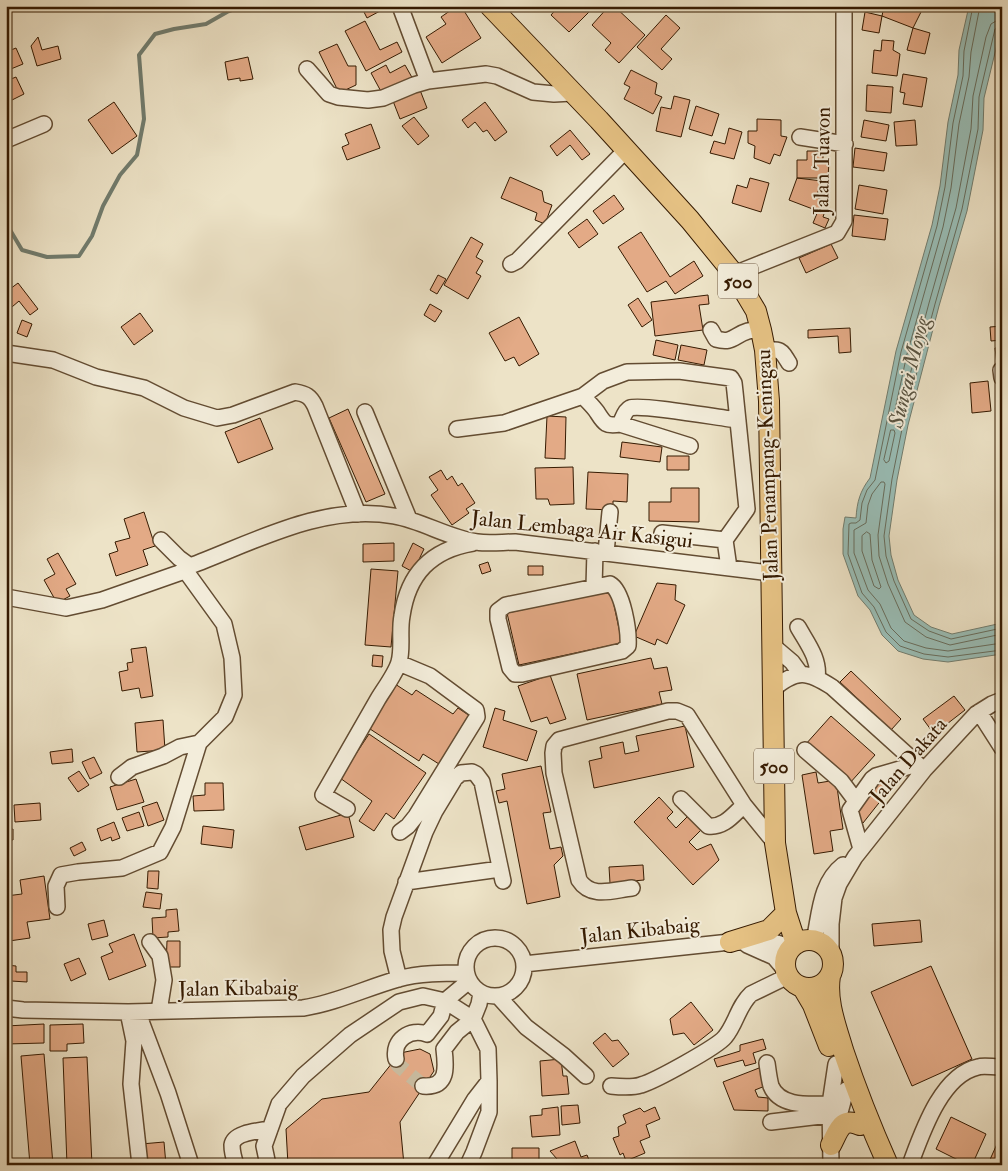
<svg xmlns="http://www.w3.org/2000/svg" width="1008" height="1171" font-family="'IM FELL Double Pica',serif">
	<rect width="100%" height="100%" fill="#ede3c7"/>
	<filter id="stains"><feTurbulence type="fractalNoise" baseFrequency=".004" numOctaves="4"/><feColorMatrix values="0 0 0 0 .2 0 0 0 0 .09 0 0 0 0 .02 0 0 0 .5 -.17"/></filter>
	<radialGradient id="worn" r=".72"><stop offset=".6" stop-color="#630" stop-opacity="0"/><stop offset="1" stop-color="#630" stop-opacity=".3"/></radialGradient>
	<path fill="#99beb7" stroke="#717c6e" d="M969 6H1002V24L984 98 983 130 967 211 939 306 908 425 897 480 889 536 891 555 898 580 914 615 931 627 952 634 1002 623V654L948 662 923 659 898 651 882 635 870 610 858 596 843 554V529L845 517 856 518C857 502 860 491 870 478L896 351 932 225 940 186 948 122 958 75 959 50Z"/>
	<g fill="none" stroke-linecap="round" stroke-linejoin="round">
		<path stroke="#676c5c" stroke-width="1" d="M973 6 964 51 963 76 953 123 945 187 937 226 901 352 875 480 867 490 862 503 860 520 856 523H851L849 524 848 554 862 593 874 607 886 632 900 646 924 654 948 657 1002 650
			M980 6 971 52 969 77 959 124 951 188 943 227 907 354 893 419 895 422 898 420 929 303 956 208 971 129 973 96 986 37 991 24 996 21 1002 20
			M1002 26 995 29 979 97 978 129 962 209 935 304 903 424 892 479 884 536 886 556 894 581 911 619 929 631 951 639 1002 628
			M891 430H894L895 433 889 461 886 463 884 460Z
			M867 532 870 534 872 560 881 587 879 589 874 586 862 551V536Z
			M1002 634 950 645 926 637 905 622 888 584 879 556 878 535 885 484 884 482H881L872 494 868 505 866 523 854 530V553L868 590 880 604 891 628 904 641 926 648 948 651 1002 643"/>
		<path stroke="#717c6e" stroke-width="4" d="M6 223 22 250 47 257 79 256 92 236 103 206 120 175 137 155 144 119 139 55 155 34 174 29 206 24 227 12 243 6"/>
	</g>
	<path fill="#e3aa86" stroke="#351a01" d="M361 6H378L380 11 367 18Z
		M457 6H461L481 38 442 63 426 37 446 24 441 17Z
		M559 6H595L569 32 551 15Z
		M609 6H614L645 35 619 63 605 50 611 43 592 25Z
		M884 6H913L922 10 913 28 882 16Z
		M865 12 882 16 879 33 862 30Z
		M666 15 680 28 661 49 672 59 662 70 637 47Z
		M365 21 380 50 397 42 402 52 366 71 345 31Z
		M913 28 930 33 925 54 907 50Z
		M38 37 42 50 58 46 61 59 37 66 31 46Z
		M882 40 894 41 893 50 900 54 897 76 872 73 874 50 881 51Z
		M337 44 348 66H356V85L339 93 319 52Z
		M16 48 23 64 6 71V52Z
		M248 57 253 79 240 81V78L228 80 225 62Z
		M386 65 390 73 405 65 414 81 384 97 371 73Z
		M631 70 657 83 655 94 662 97 653 114 624 99 630 87 624 84Z
		M903 74 927 78 922 107 903 104 905 93 900 92Z
		M16 77 24 94 6 103V81Z
		M867 85 893 87 891 113 866 111Z
		M420 90 427 108 400 119 393 101Z
		M674 96 690 100 681 137 656 131 661 107 671 109Z
		M114 102 137 136 112 154 88 120Z
		M485 102 507 132 495 141 487 130 483 132 475 122 468 128 462 120Z
		M696 106 719 114 712 136 689 129Z
		M414 117 429 136 418 145 402 126Z
		M757 119 781 120V136L787 137 780 156 774 154 770 164 754 158 755 146 748 143V131H757Z
		M864 120 889 125 886 141 861 137Z
		M915 120 917 145 896 146 894 122Z
		M371 124 380 148 347 160 342 147 349 144 345 134Z
		M729 128 742 132 734 159 710 153 714 141 725 144Z
		M570 130 590 154 582 160 570 145 557 156 550 146Z
		M855 148 887 153 884 171 853 167Z
		M807 151H823V161H829L828 178H797V160H807Z
		M510 177 542 191 544 202 552 205 545 224 535 220 537 213 501 198Z
		M750 178 769 183 761 212 732 203 737 185 747 188Z
		M797 178 822 181 816 197 828 202 823 217 829 219 825 228 813 223 818 211 789 200Z
		M859 185 887 190 883 214 855 209Z
		M614 195 624 209 603 224 593 211Z
		M854 215 888 219 885 240 852 236Z
		M587 219 598 234 579 248 568 233Z
		M641 232 670 277 694 261 703 276 675 294 666 281 647 292 618 247Z
		M471 237 483 244 476 257 483 261 476 273 481 276 468 299 444 285Z
		M831 244 838 258 806 273 799 258Z
		M438 275 446 279 437 294 430 290Z
		M18 283 38 309 30 315 19 301 6 312V292Z
		M708 295 709 304 699 305 703 330 655 336 651 302Z
		M638 298 652 320 642 327 628 305Z
		M430 304 442 311 435 322 424 315Z
		M140 313 153 331 134 345 121 327Z
		M519 317 539 354 519 366 514 357 505 361 489 333Z
		M22 320 32 324 27 337 17 333Z
		M1002 326V340L991 341 990 327Z
		M850 328 851 352 839 353 838 336 808 338V330Z
		M656 340 678 345 675 360 653 355Z
		M681 345 707 350 704 365 678 360Z
		M995 348H1002V364L997 365Z
		M988 381 991 411 972 413 970 383Z
		M348 409 385 494 366 502 329 418Z
		M547 416 566 417 565 459 545 458Z
		M260 418 273 449 238 463 225 432Z
		M622 442 662 447 660 462 620 457Z
		M667 456H689V470H667Z
		M573 467 574 504 550 505 548 499H536L535 468Z
		M441 470 447 480 452 476 458 486 462 483 475 503 466 509 469 513 452 525 431 495 438 490 429 477Z
		M588 472 628 474 627 502 613 501V510L586 509Z
		M671 488H699V522L649 521V502H671Z
		M144 512 155 546 143 550 148 565 116 576 109 554 118 551 115 542 130 538 124 519Z
		M394 543V561L363 562V544Z
		M413 543 424 549 413 572 402 566Z
		M58 553 76 584 66 589 70 596 57 603 44 580 55 574 47 559Z
		M488 562 491 571 482 574 479 565Z
		M528 566H543V575H528Z
		M371 569 398 571 391 647 365 645Z
		M657 583 676 585 675 600 685 605 667 644 657 639 655 645 634 636Z
		M611 591 622 643 519 665 507 613Z
		M146 647 153 696 141 698 139 688 122 691 119 672 128 670 127 663 133 662 131 649Z
		M373 655 383 656 382 667 372 666Z
		M651 658 654 669 667 667 672 690 659 692 662 704 587 720 577 674Z
		M851 671 901 719 891 730 840 682Z
		M550 675 566 719 550 724 547 717 531 722 518 686Z
		M395 684 412 695 416 690 453 714 458 708 470 716 439 764 423 754 419 761 367 727Z
		M954 696 965 710 934 734 923 719Z
		M495 708 505 711 503 720 537 731 527 761 483 747Z
		M831 716 875 755 849 784 805 745Z
		M163 720 165 750 137 752 135 723Z
		M685 726 694 767 594 788 589 761 602 758 600 747 623 742 625 754 639 751 636 736Z
		M369 734 426 773 394 819 386 813 374 831 359 821 372 801 340 778Z
		M72 749 73 762 52 764 50 752Z
		M94 757 102 773 90 779 82 762Z
		M541 766 551 812 543 813 550 849 561 847 563 856 554 865 560 897 527 904 507 801 499 803 496 791 505 789 502 774Z
		M79 771 89 785 78 792 68 778Z
		M816 772 818 783 836 780 843 829 830 831 833 851 814 854 802 775Z
		M136 779 144 802 117 810 110 787Z
		M883 779 890 789 863 823 852 815Z
		M205 783H223L224 810 194 811 193 796 205 795Z
		M659 797 673 812 667 818 676 828 688 816 701 830 689 842 697 850 711 844 719 860 693 885 634 822Z
		M157 802 164 820 148 826 142 807Z
		M40 803 41 820 15 822 14 805Z
		M6 807H10L11 825H6Z
		M139 812 144 826 127 831 122 818Z
		M348 813 354 837 306 850 299 827Z
		M114 822 120 838 112 841 111 837 101 841 97 829Z
		M203 826 234 830 232 848 201 844Z
		M13 829V840H6V830Z
		M82 842 86 850 74 856 70 848Z
		M643 865 644 880 610 883 609 867Z
		M148 871H159L158 889 147 888Z
		M44 876 50 919 27 922 30 938 9 941 6 921V896L22 894 20 880Z
		M146 892 162 894 160 909 143 907Z
		M177 909 179 931 168 932V937L153 938 152 918 166 917V910Z
		M104 920 108 936 92 940 88 924Z
		M920 920 922 942 874 946 872 924Z
		M134 934 146 966 109 980 101 957 113 952 109 944Z
		M167 941H180V967H166Z
		M79 958 86 974 71 981 64 964Z
		M6 965 16 966V972H27V982L11 981 10 986H6Z
		M931 966 972 1059 912 1086 871 992Z
		M691 1002 713 1030 694 1045 684 1033 673 1035 670 1019Z
		M44 1024V1043L6 1044V1026Z
		M83 1024 84 1043 67 1044V1051H50V1025Z
		M605 1033 612 1041 618 1040 629 1054 613 1067 593 1043Z
		M763 1039 766 1049 753 1053 756 1063 745 1066 743 1060 717 1067 714 1059 740 1051V1045Z
		M420 1049 430 1054 434 1071 400 1122 404 1165H288L286 1129 322 1099 369 1092 400 1053Z
		M44 1054 53 1165H30L21 1056Z
		M87 1057 92 1165H67L63 1058Z
		M561 1059 563 1076H567L569 1094 542 1096 540 1061Z
		M759 1068 765 1086 755 1090 758 1097 768 1098V1111L734 1110 723 1082Z
		M6 1075 12 1165H6Z
		M578 1105 580 1123 562 1125 561 1106Z
		M558 1107 560 1135 532 1137 530 1116 542 1115V1109Z
		M655 1107 660 1119 646 1125 650 1137 640 1141 645 1153 626 1161 623 1153 620 1155 613 1138 619 1136 618 1127 626 1123 623 1115 640 1108 644 1112Z
		M951 1117 986 1134 972 1165H968L936 1149Z
		M1001 1135 1002 1165H990L988 1164Z
		M575 1141 581 1157 587 1155 591 1165H554L552 1162 557 1159 550 1151Z
		M164 1142 166 1165H143L141 1144Z
		M512 1148H539V1165H512Z"/>
	<g fill="none" stroke-linecap="round" stroke-linejoin="round">
		<path stroke="#c8bb9f" stroke-width="15" stroke-dasharray="15 8" stroke-linecap="butt" d="M396 1059 398 1065 423 1086"/>
		<g stroke="#634c32" stroke-width="18">
			<path id="minor" d="M400 6 428 81
				M307 69 329 94 338 97 368 100 383 98 414 85 428 81 486 74 497 76 533 92 554 94 572 93
				M800 137 845 144
				M6 140 44 124
				M511 264 517 261 626 150
				M734 274 837 233 844 221V6
				M711 330 716 339C733 344 734 335 748 331 752 330 757 330 761 330
				M765 350C781 349 781 350 789 363
				M6 353 53 360 96 377 144 388 184 408 217 418 233 415 295 392C306 394 310 396 315 406L358 514
				M1001 370 1002 378
				M583 396 603 381 627 372 679 371 731 378 734 383 735 392 747 509 725 540 729 568
				M365 412 409 519
				M620 424 690 446
				M457 429 504 423 583 396C587 401 593 406 597 412 604 423 606 427 620 424 623 419 624 411 630 408 642 404 720 418 738 420
				M662 533 725 540
				M161 540 179 558 190 566
				M606 552 610 512
				M610 584C623 591 629 631 628 646L622 651 522 674H515L510 668 498 619V611L506 605Z
				M594 587 595 551
				M6 597 66 608 102 600 179 573 190 566C254 542 324 503 394 516 423 521 448 538 477 542 489 544 503 542 515 542L770 573
				M798 627C807 643 820 659 817 678
				M772 645 792 662 800 673
				M399 663 430 676 476 710 477 717 416 816 408 826 400 832
				M773 689C797 669 807 671 832 687L924 770
				M979 712 1002 748
				M805 750 841 781 856 801
				M119 777 132 767 163 756 180 747 199 743 225 717 234 695 232 658 224 624 185 570
				M681 799 708 826C724 828 733 815 744 805
				M347 809 323 795C341 763 360 731 378 699 384 689 396 673 399 662 403 648 399 631 402 616 408 574 431 550 473 543
				M861 849 850 810 872 779 876 776 917 764
				M406 882 500 869
				M632 888C613 890 591 899 579 880L554 773 553 753 554 746 559 740 668 711H677L687 715 744 805 775 843
				M57 907 56 886 61 875 78 872 122 868 160 852 173 827 199 743
				M466 967a29 29 0 1 1 58 0a29 29 0 1 1-58 0Z
				M814 941C820 914 820 883 843 865
				M150 942 160 956 164 980 159 1011
				M747 945 774 957 785 970
				M831 954V924L834 898 839 884 855 857 924 770 976 714 992 704 1002 700
				M524 964 730 942H773L791 947
				M399 979 392 951 391 930 394 917 425 832 435 811 455 778 461 773 472 772 476 774 482 782 503 881
				M498 996 526 1027 564 1056 586 1076
				M6 1008 23 1010 128 1012 303 1008C336 1003 366 988 398 979 419 973 444 973 466 973
				M128 1012 134 1041 131 1084 140 1165
				M139 1012 142 1024 168 1093 191 1165
				M396 1059C392 1040 410 1028 427 1034L441 1016 445 1001 469 981
				M767 1063C768 1070 769 1079 771 1086 780 1108 811 1104 830 1104
				M423 1086C449 1088 446 1066 444 1049L457 1032 473 1019 479 1004 481 993
				M611 1086C621 1087 632 1088 641 1085 655 1081 717 1047 725 1037 736 1024 738 1006 751 994L788 976
				M771 1122 829 1115
				M835 1131 846 1090
				M236 1165C234 1159 232 1151 232 1145 234 1132 260 1131 270 1129
				M268 1165 264 1146 279 1104 303 1076 350 1035 399 1002 423 996 445 1001 473 1019 488 1049 489 1081 475 1099 435 1165
				M468 1165 474 1152 489 1112V1081
				M831 1165 830 1104 836 1064
				M910 1165C922 1133 941 1075 978 1067 984 1065 992 1067 998 1067"/>
		</g>
		<g stroke="#351a01" stroke-width="22">
			<path id="major" d="M490 6 599 120 690 220 734 274 756 311 761 330 765 350 769 401 775 843 786 913 796 944
				M785 964a24 24 0 1 1 48 0a24 24 0 1 1-48 0Z
				M730 942 769 930 786 913
				M830 976C826 1001 836 1026 843 1050 856 1089 871 1127 888 1165
				M803 988 813 1005 829 1046
				M831 1145C839 1130 841 1117 860 1125"/>
		</g>
		<use href="#minor" stroke="#f3eddb" stroke-width="15"/>
		<use href="#major" stroke="#e6c284" stroke-width="20"/>
	</g>
	<g text-anchor="middle" stroke-width="4" stroke-linejoin="round" paint-order="stroke">
		<g fill="#f3eddb" stroke="#6e5942" stroke-width="1">
			<rect x="718" y="263.5" width="40" height="35" rx="4"/>
			<rect x="754" y="748.5" width="40" height="35" rx="4"/>
		</g>
		<g font-size="20" font-weight="bold" fill="#351a01">
			<text x="738" y="288">500</text>
			<text x="774" y="773">500</text>
		</g>
		<g font-size="21" fill="#351a01" stroke="#f3eddb">
			<text transform="translate(822 161) rotate(-89)" y="7">Jalan Tuavon</text>
			<text transform="translate(767 465) rotate(-92)" y="7">Jalan Penampang-Keningau</text>
			<text transform="translate(582 529) rotate(6)" y="7">Jalan Lembaga Air Kasigui</text>
			<text transform="translate(908 760) rotate(-49)" y="7">Jalan Dakata</text>
			<text transform="translate(640 930) rotate(-6)" y="7">Jalan Kibabaig</text>
			<text transform="translate(238 988) rotate(-1)" y="7">Jalan Kibabaig</text>
		</g>
		<g font-size="22" font-style="italic" fill="#585341" stroke="#f3eddb">
			<text transform="translate(908 372) rotate(-76)" y="8">Sungai Moyog</text>
		</g>
	</g>
	<rect width="1008" height="1171" fill="none" stroke="#ede3c7" stroke-width="25"/>
	<rect x="8" y="8" width="993" height="1156" fill="none" stroke="#351a01" stroke-width="2.5"/>
	<rect x="12" y="12" width="983" height="1146" fill="none" stroke="#351a01"/>
	<rect width="100%" height="100%" filter="url(#stains)"/>
	<rect width="100%" height="100%" fill="url(#worn)"/>
</svg>
